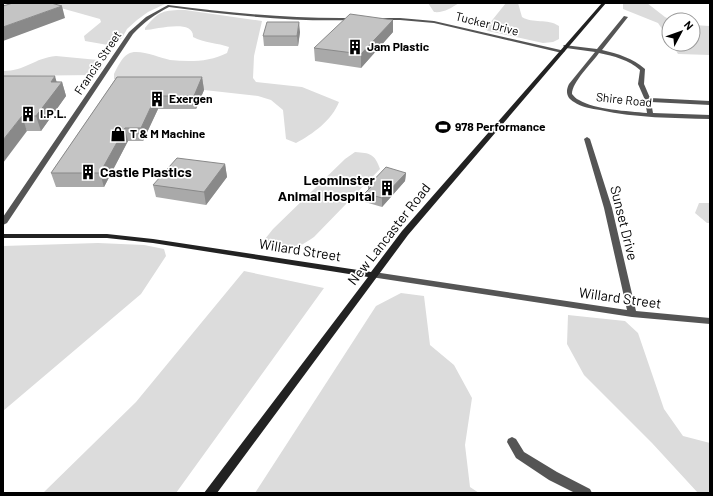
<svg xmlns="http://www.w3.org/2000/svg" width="713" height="496" font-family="Barlow,sans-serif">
	<rect width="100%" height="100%" fill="#fff"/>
	<path fill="#dcdcdc" d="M12 3H167L148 12 137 20 127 29 122 38 116 43 108 45 85 41 84 36 101 22 100 19 43 3 3 14V6Z
		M428 3H459C451 8 444 13 434 12Z
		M506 3H518L522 17C533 24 547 18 559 26V39L553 42 543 43 488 31 485 29Z
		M623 3H647L665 17 671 20H669V39L658 23 623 9Z
		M185 10 262 21 254 56 253 78 256 82 302 87 339 102C332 120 313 134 296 143L286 139 283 110 271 100 258 96 204 90H144L140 81 114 79V74C117 68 122 57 128 54 138 48 159 58 170 60 189 62 210 62 227 53L229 47C218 43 204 43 193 37 194 18 155 30 145 30V28C159 11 163 10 185 10Z
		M693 25 710 26V55L678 54 672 44H693Z
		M56 56 98 60 102 63V68L95 75 3 76V71C26 71 34 58 56 56Z
		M355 152C370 153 375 154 380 169L314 237C294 251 290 249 267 244L265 239 273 229 345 159Z
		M699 203H710V223H707L695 213Z
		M98 243 144 245 164 249 166 256 141 294 3 411V246Z
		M244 271 324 288 176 493H43L136 402Z
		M401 293 424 296 430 345 454 365 472 398 465 445 470 487 479 493H255L376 306Z
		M568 315 625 321 638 333 664 409 683 436 710 443V493H698L652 443 584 375 567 344Z"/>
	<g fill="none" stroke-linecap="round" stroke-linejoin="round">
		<path fill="#555" fill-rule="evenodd" d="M168 5C230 13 291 19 354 18L356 19 354 20C292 22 230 15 169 7 155 14 143 23 133 34L7 223 3 225V217L129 32 146 17Z
			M624 16 628 17 602 50C618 54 633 58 645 69L644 84 650 98 710 101V105L651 102 653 113 710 115V119C673 118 636 118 600 110 592 109 581 107 574 102 567 98 565 92 569 84L595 52 566 48 563 46 564 45 597 49ZM599 53C614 56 629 60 640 70L638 84 645 100 647 113C628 111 595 110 579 100 576 99 574 96 572 94 572 82 592 63 599 53Z
			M374 18H400L434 21 565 51 562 53 434 23 400 20H372V19Z
			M587 137 590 139 612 208 636 311 710 318V324L632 317 371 277 370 275 374 272 627 310 604 208 584 139Z
			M512 437 516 439 524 452 557 472 590 489 592 493H575L549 480 516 458 507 442 508 439Z"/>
		<path fill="#222" fill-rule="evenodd" d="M602 3H606L408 235 217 493H204L368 277 153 243 107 238H3V234H107L153 239 371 272 402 231Z"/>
	</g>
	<path fill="#a9a9a9" d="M393 20V32L361 68 315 61 314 48Z
		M300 32 298 46H264L263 36Z
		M3 76 62 82 66 96 41 131H27Z
		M117 77H202L204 90 196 109H158L143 141H128L104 187H56L51 173Z
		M225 164 227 177 206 205 156 197 153 185Z
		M406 173 405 181 382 207 365 202V193L368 190V186Z"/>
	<path fill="#898989" d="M62 6 65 18 3 41V27Z
		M393 20V32L361 68V54Z
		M299 22 300 32 298 46 297 36Z
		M55 76 58 87 62 82 66 96 41 131 36 116 51 82Z
		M202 77 204 90 196 109 194 96Z
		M156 96 158 109 143 141 141 128Z
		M22 116 27 131 3 163V140Z
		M125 128 128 141 104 187 100 173Z
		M225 164 227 177 206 205 204 192Z
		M406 173 405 181 382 207V198Z"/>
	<path fill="#c4c4c4" stroke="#898989" d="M13 3H51L62 6 3 27V6Z
		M350 14 393 20 361 54 314 48Z
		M267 22H299L297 36H263Z
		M3 76H55L51 82H62L36 116H22L3 140Z
		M117 77H202L194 96H156L141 128H125L100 173H51Z
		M177 158 225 164 204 192 153 185Z
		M386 167 406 173 382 198 365 193 371 187 368 186Z"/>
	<defs>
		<g id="building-bare" transform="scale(1.2)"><path d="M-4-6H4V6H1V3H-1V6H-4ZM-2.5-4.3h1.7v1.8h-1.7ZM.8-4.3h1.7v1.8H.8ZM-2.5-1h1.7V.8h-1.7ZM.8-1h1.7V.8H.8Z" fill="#000" stroke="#fff" stroke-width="2.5" paint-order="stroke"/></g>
		<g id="stadium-bare" transform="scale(1.2)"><path d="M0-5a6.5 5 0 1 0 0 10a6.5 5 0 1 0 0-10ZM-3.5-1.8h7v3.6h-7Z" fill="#000" stroke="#fff" stroke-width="2.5" paint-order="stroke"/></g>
		<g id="shop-bare" transform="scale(1.2)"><path d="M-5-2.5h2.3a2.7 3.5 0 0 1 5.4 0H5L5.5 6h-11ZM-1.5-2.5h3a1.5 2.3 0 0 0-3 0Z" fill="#000" stroke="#fff" stroke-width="2.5" paint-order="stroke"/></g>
	</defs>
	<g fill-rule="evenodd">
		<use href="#building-bare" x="355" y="47"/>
		<use href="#building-bare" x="157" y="99"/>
		<use href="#building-bare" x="28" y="114"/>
		<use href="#stadium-bare" x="443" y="127"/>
		<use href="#shop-bare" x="118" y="134"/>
		<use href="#building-bare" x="88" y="172"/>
		<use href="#building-bare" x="387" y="188"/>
	</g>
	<g text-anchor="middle" stroke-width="3.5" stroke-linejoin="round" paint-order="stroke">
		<g font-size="12" fill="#000" stroke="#fff">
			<text transform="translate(487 24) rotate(14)" y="4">Tucker Drive</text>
			<text transform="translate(98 63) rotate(-56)" y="4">Francis Street</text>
			<text transform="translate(624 100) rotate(6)" y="4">Shire Road</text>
		</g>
		<g font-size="12" font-weight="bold" fill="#000" stroke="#fff" text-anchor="start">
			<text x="367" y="51">Jam Plastic</text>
			<text x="169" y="103">Exergen</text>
			<text x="40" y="118">I.P.L.</text>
			<text x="455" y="131">978 Performance</text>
			<text x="130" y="138">T &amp; M Machine</text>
		</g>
		<g font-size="14" font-weight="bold" fill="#000" stroke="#fff" text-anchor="start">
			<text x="100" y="177">Castle Plastics</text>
			<text x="375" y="185" text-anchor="end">Leominster<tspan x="375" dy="16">Animal Hospital</tspan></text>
		</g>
		<g font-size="14" fill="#000" stroke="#fff">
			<text transform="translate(624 223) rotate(76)" y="5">Sunset Drive</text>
			<text transform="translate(389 234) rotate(-52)" y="5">New Lancaster Road</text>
			<text transform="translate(300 250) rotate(9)" y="5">Willard Street</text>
			<text transform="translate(620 298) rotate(8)" y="5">Willard Street</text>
		</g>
	</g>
	<rect width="713" height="496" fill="none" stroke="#000000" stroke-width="8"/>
	<g transform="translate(681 32) rotate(49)"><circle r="19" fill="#ffffff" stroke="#999999"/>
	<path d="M0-3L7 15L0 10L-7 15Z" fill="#000000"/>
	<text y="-6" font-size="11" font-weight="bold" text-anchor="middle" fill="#000000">N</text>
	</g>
</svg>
